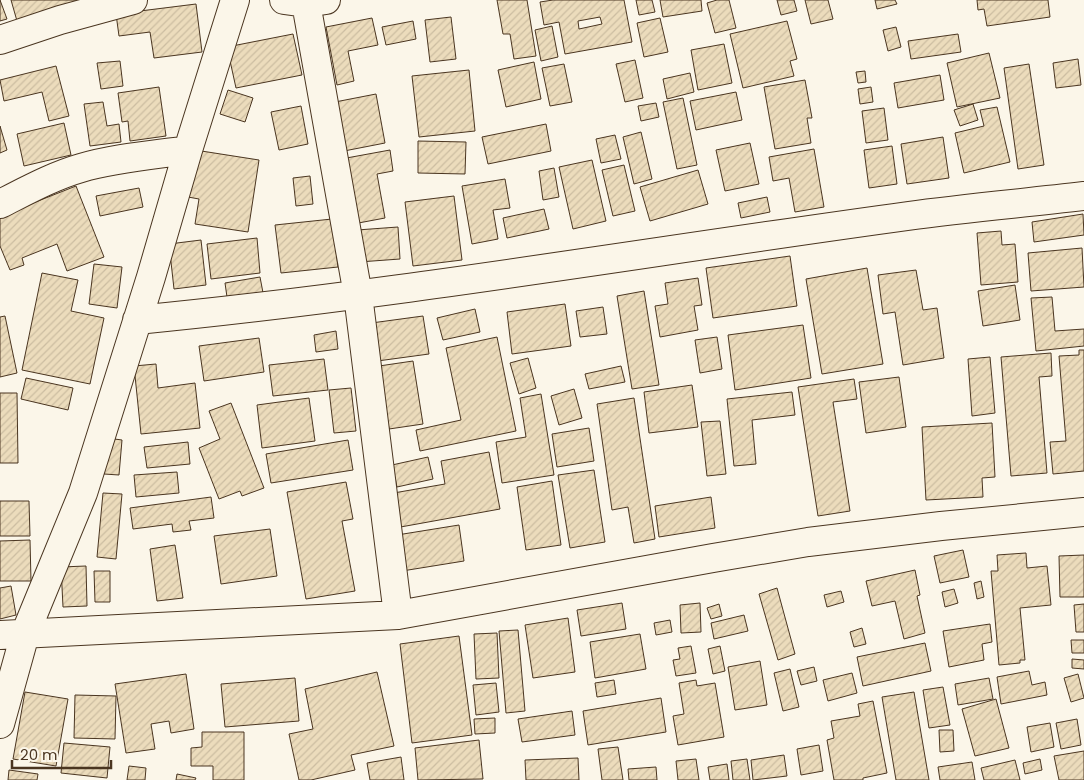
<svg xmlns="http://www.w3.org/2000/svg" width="1084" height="780" font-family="Poppins,sans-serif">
	<defs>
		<pattern id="building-hatch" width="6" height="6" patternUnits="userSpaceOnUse" patternTransform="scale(1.25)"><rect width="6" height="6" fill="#ecdcbc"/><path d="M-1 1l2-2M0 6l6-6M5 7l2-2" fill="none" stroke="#ccbda1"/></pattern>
	</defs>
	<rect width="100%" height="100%" fill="#fbf6e9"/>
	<path fill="url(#building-hatch)" stroke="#4a3520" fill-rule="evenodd" d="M0 0 7 19 0 21Z
		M11 0H88L17 21Z
		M497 0H527L536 56 514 59 510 34H503Z
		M553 0H624L632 42 565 54 559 22 544 25 540 2ZM600 17 602 24 579 29 578 21Z
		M636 0H652L655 12 639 15Z
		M660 0H701L702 11 663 17Z
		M717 0H729L736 28 715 33 707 3Z
		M777 0H794L797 11 781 15Z
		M805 0H828L833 19 811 24Z
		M875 0H895L897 4 877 9Z
		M977 0H1048L1050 17 987 26 984 9 978 10Z
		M196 4 202 52 154 58 150 32 119 36 116 14Z
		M451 17 456 59 430 62 425 20Z
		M372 18 378 45 348 51 354 81 337 85 326 27Z
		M660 18 668 52 644 57 637 23Z
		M413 21 416 39 386 45 382 27Z
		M787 21 797 59 790 61 794 76 743 88 730 34Z
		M552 26 558 57 541 61 535 30Z
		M896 27 901 47 888 51 883 30Z
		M293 34 302 75 236 88 227 47Z
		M958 34 961 52 911 59 908 41Z
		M724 44 732 83 698 90 691 50Z
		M989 53 1000 98 957 107 947 63Z
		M1078 59 1081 85 1056 88 1053 63Z
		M635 60 643 98 625 102 616 64Z
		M120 61 123 86 101 89 97 63Z
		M534 62 541 99 506 107 498 70Z
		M564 64 572 102 550 106 542 68Z
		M1029 64 1044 165 1018 169 1004 68Z
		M56 66 69 116 49 121 42 92 4 101 0 80Z
		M469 70 475 131 419 137 412 76Z
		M865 71 866 82 858 83 856 72Z
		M690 73 694 92 667 99 663 79Z
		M940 75 944 100 898 108 894 83Z
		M805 80 812 118H807L811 143 775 149 764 87Z
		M159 87 166 136 130 141 128 121 122 122 118 93Z
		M871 87 873 102 860 104 858 89Z
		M228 90 253 98 245 122 220 114Z
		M736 92 742 120 696 130 690 101Z
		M376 94 385 143 344 151 335 102Z
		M683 98 697 165 677 169 663 102Z
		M103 102 107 126 119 124 121 142 90 146 84 104Z
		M656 103 659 117 641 121 638 106Z
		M973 104 978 120 960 126 954 110Z
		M301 106 308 144 279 150 271 112Z
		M997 107 1010 162 964 173 955 133 984 126 980 110Z
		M884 108 888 140 866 143 862 111Z
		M64 123 71 155 24 166 17 134Z
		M546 124 551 151 488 164 482 137Z
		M0 126 7 150 0 153Z
		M641 132 652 179 634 184 623 137Z
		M615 135 621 159 601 163 596 139Z
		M943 137 949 178 907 184 901 144Z
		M418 141 466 142 465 174 418 173Z
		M750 143 759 184 725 191 716 150Z
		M892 146 897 184 869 188 864 150Z
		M814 149 824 207 795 212 789 178 773 181 769 157Z
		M195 150 259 160 248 232 195 224 199 199 188 197Z
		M390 150 393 171 377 174 385 218 353 224 341 159Z
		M592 160 606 221 573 229 559 167Z
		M624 165 635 211 613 216 602 170Z
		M554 168 559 197 543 200 539 171Z
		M698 170 708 204 650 221 640 187Z
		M310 176 313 204 296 206 293 178Z
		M505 179 510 208 493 210 498 239 472 244 462 186Z
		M76 186 104 257 67 271 57 244 22 258 24 265 10 270 0 246V216Z
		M139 188 143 207 100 216 96 196Z
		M454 196 462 260 413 266 405 202Z
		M767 197 770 212 741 218 738 203Z
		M544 209 549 229 507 238 503 218Z
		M1083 214 1084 235 1034 242 1032 222Z
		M332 219 338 267 281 273 275 225Z
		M398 227 400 259 359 262 357 230Z
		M1001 231 1002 245 1015 244 1018 282 981 285 977 233Z
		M257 238 260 273 211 279 207 244Z
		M201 240 206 285 174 289 169 244Z
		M1082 248 1084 287 1031 291 1028 253Z
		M790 256 797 306 713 318 706 268Z
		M94 264 122 267 117 308 89 304Z
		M867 268 883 364 822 374 806 279Z
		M916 270 923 310 937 308 944 358 903 365 895 312 883 314 878 275Z
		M42 273 78 280 71 311 104 318 90 384 22 370Z
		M260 277 264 298 228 304 225 283Z
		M698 278 702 305 694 306 698 330 660 337 655 306 668 304 665 283Z
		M1015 285 1020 320 983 326 978 291Z
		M644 291 659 385 632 389 617 296Z
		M1052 297 1055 331 1084 329V346L1036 351 1031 298Z
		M565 304 571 346 512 354 507 312Z
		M603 307 607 334 580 337 576 311Z
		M475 309 480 332 443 340 437 318Z
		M5 316 17 373 0 377V317Z
		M423 316 429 354 370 362 364 324Z
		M803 325 811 378 735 390 728 335Z
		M336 331 338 349 316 352 314 335Z
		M497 337 516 431 420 451 416 430 461 420 446 348Z
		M717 337 722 369 700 373 695 340Z
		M259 338 264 372 204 381 199 346Z
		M1079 350H1084V471L1053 474 1050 442 1066 441 1059 356 1079 355Z
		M1051 353 1052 376 1039 377 1047 473 1011 476 1001 357Z
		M990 357 995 413 972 416 968 359Z
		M528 358 536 388 519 394 510 363Z
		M324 359 328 390 273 396 269 365Z
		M413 361 423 424 389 429 379 366Z
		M156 364 158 388 195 383 200 428 141 434 134 366Z
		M621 366 625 382 589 389 585 374Z
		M899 377 906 427 866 433 859 382Z
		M26 378 73 388 68 410 21 399Z
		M854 379 857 399 833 402 850 511 818 516 798 387Z
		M692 385 698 427 649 433 644 392Z
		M351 388 356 431 334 433 329 390Z
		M574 389 582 418 559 425 551 396Z
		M792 392 795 415 752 420 756 464 734 466 727 399Z
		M0 393H17L18 463H0Z
		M541 394 554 475 502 483 496 442 526 437 520 398Z
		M309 398 315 441 262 448 257 405Z
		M634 398 655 539 634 543 628 507 612 510 597 404Z
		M231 403 264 488 242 496 240 491 219 499 199 448 220 439 209 411Z
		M720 421 726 474 707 476 701 422Z
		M992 423 995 477 982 478 983 497 926 500 922 427Z
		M589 428 594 461 557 467 552 434Z
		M107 438 122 440 119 475 104 474Z
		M348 440 353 470 271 483 266 454Z
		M188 442 190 464 147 468 144 447Z
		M489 452 500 509 395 528 388 494 445 484 441 461Z
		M428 457 433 479 397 487 392 465Z
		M594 470 605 542 570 548 558 475Z
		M177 472 179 493 136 497 134 475Z
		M552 481 561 545 526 550 517 487Z
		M346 482 353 519 342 521 355 591 306 599 287 492Z
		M103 493 122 494 116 559 97 557Z
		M211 497 214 518 189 521 191 530 173 532 172 524 133 529 130 508Z
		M711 497 715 528 659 537 655 506Z
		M0 501H29L30 536H0Z
		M459 525 464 561 402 571 397 535Z
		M270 529 277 576 221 584 214 536Z
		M30 540 31 581H0V541Z
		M175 545 183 598 157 601 150 549Z
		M963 550 969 577 940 583 934 556Z
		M1026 553 1027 568 1047 566 1051 605 1020 608 1025 660H1020V663L999 665 991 571H998L997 555Z
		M1084 555V597H1060L1059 556Z
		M86 566 87 606 63 607 61 567Z
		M915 570 920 595 917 596 925 633 904 639 895 601 872 606 866 581Z
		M94 571H110V602H95Z
		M981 581 984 597 977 599 974 583Z
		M11 586 16 615 0 619V588Z
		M777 588 795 654 778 660 759 594Z
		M954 589 958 603 945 607 942 592Z
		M841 591 844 602 827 607 824 595Z
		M622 603 626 629 581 636 577 610Z
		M700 603 701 632 681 633 680 605Z
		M719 604 722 616 711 619 707 608Z
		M1084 604V632H1076L1074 605Z
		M744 615 748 631 714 639 711 623Z
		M568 618 575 672 533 678 525 625Z
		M670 620 672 632 656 635 654 623Z
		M990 624 992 642 982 644 984 660 949 667 943 631Z
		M862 628 866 644 854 647 850 632Z
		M518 630 525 711 506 713 499 631Z
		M497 633 499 678 476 679 474 634Z
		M640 634 646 669 595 678 590 642Z
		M459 636 472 735 412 743 400 644Z
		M1071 640H1084V653H1072Z
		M925 643 931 671 863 686 857 657Z
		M691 646 696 673 676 676 673 660 680 659 678 648Z
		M720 646 725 671 713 674 708 649Z
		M1072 659 1084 660V669L1072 668Z
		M760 661 767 705 735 710 728 667Z
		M814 667 817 681 801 685 797 671Z
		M790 669 799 707 783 711 774 673Z
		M1029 671 1032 685 1045 682 1047 695 1001 704 997 677Z
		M377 672 394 746 351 755 355 770 311 780H299L289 734 313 729 305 689Z
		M852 673 857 693 828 701 823 680Z
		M186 674 194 729 171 733 169 721 151 724 155 749 126 753 115 684Z
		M1078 674 1084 698 1071 702 1064 678Z
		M295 678 299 721 225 727 221 684Z
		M989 678 993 699 958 705 955 684Z
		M614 680 616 694 597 697 595 683Z
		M696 680 697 686 715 683 724 737 678 745 673 716 684 714 679 683Z
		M496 683 499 712 476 715 473 685Z
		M943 687 950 725 929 728 923 690Z
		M25 692 68 699 56 766 13 759Z
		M914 692 929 780H896L882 697Z
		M75 695 116 696 115 739 74 738Z
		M661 698 666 732 588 745 583 711Z
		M996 699 1009 748 975 756 962 709Z
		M873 701 887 773 863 778V780H834L827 740 834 738 831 721 860 716 858 704Z
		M572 711 575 735 522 742 518 719Z
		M495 718V733L475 734 474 719Z
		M1077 719 1081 745 1061 749 1056 723Z
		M1050 723 1054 747 1031 752 1027 727Z
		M939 730H953L954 751 940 752Z
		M202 732H244V780H213V766H191V748L202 747Z
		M479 740 483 779 418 780 415 748Z
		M64 743 110 747 107 778 61 773Z
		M819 745 823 771 801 775 797 749Z
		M618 747 623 780H602L598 749Z
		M1084 751V780H1059L1054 756Z
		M784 755 787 776 753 780 751 760Z
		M401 757 404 780H370L367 763Z
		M578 758 579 780H526L525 760Z
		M696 759 699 780H678L676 761Z
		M747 759 750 780H733L731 761Z
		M1040 759 1042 770 1025 774 1023 763Z
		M1015 760 1020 780H984L981 768Z
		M972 762 975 780H940L938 767Z
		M727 764 729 780H710L708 767Z
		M129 766 146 768 145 780H127Z
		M656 767 657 780H629L628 769Z
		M9 770 38 774 37 780H8Z
		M177 774 196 778 195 780H176Z"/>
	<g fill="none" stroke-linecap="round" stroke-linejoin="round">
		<g stroke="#4a3520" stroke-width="30">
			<path id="street" d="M284 0 306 3 326 0
				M306 3 358 295 398 615
				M0 40 60 20 133 0
				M0 204C26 191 53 176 81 168 115 158 153 155 188 150
				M137 320C395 295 651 251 908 216 966 208 1025 203 1084 196
				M0 635 398 615 713 558 808 542 941 526 1084 512
				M0 724 25 634 83 493 151 277 188 150 235 0"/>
		</g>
		<use href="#street" stroke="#fbf6e9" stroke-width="28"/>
	</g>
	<path d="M12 760v8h99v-8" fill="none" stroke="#4a3520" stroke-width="2.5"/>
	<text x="20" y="760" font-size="15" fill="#4a3520" stroke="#fbf6e9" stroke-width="4" paint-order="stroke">20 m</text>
</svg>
